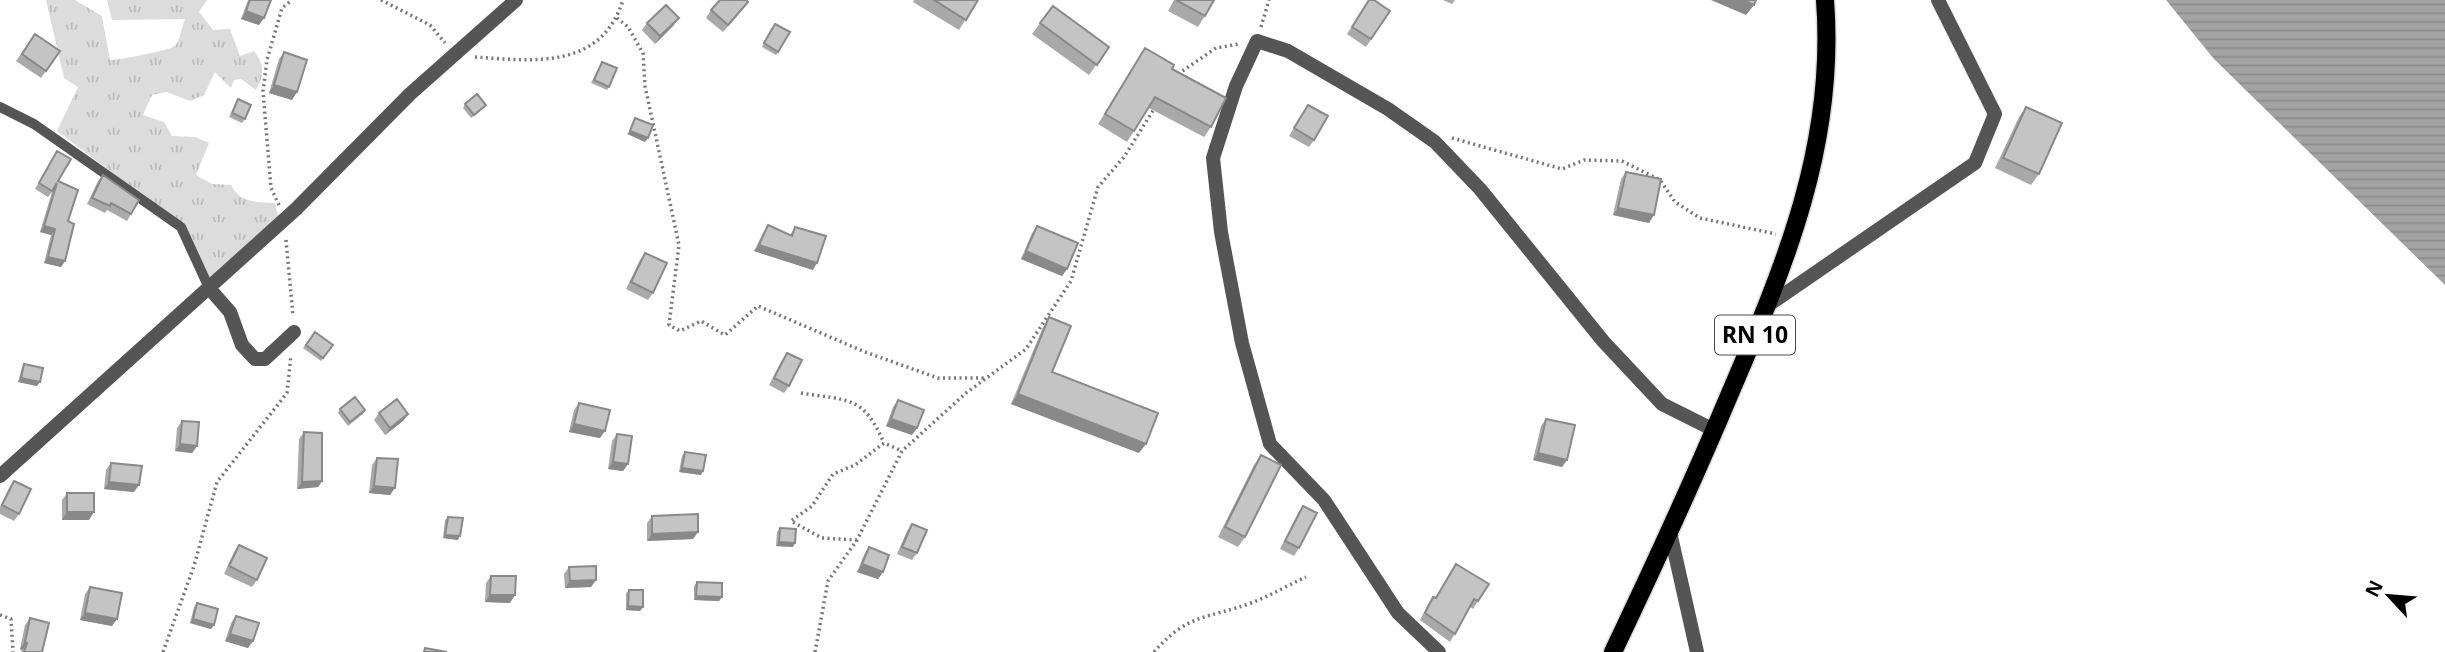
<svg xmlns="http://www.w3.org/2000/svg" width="2445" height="652" font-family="'Noto Sans',sans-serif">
	<defs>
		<pattern id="grass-tufts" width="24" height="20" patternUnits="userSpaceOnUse" patternTransform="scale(1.75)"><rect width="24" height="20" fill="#dcdcdc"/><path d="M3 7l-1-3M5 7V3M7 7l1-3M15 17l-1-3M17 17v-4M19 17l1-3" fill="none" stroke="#bbb"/></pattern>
		<pattern id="water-rules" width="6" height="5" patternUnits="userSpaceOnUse" patternTransform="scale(1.75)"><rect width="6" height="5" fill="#a3a3a3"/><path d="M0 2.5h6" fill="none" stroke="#8b8b8b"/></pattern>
	</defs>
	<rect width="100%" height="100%" fill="#fff"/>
	<path fill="url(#grass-tufts)" d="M46 0H75L102 16 110 60C119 60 171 50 175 46 180 40 182 27 185 19L112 20 107 0H207L199 12 213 30 230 29 240 56 254 51C265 65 264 76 256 90L241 79 234 80 231 88 215 72 204 95 190 101 167 92 152 95 143 115 164 122 172 136 195 137 209 143 196 175 212 184 231 185C240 203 256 202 275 203L279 221 210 280 184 227 57 131 78 87 64 78Z"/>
	<path fill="url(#water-rules)" d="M2166 0H2445V285L2214 59Z"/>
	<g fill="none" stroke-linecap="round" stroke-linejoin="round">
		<g stroke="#dbdbdb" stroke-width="21">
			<path id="primary" d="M1613 652C1654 566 1694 479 1731 391 1786 263 1836 143 1825 0"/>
		</g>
		<path stroke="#777" stroke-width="3.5" stroke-dasharray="2 3.5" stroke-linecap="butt" d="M381 0 430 25 445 43
			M617 18 628 27 643 53 645 86 679 245 669 325 680 331 701 321 725 335 758 306 865 352 938 378H984
			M1261 27 1269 0
			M475 57C534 61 601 70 623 0
			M1178 74 1216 48 1239 44
			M1452 138 1562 169 1584 160 1622 161 1660 180 1675 202 1700 218 1776 234
			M279 205 271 188 263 91 267 60 282 8 292 0
			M286 240 293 316
			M801 393C849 401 863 395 884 443
			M857 540 822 538 791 521 812 506 833 474 855 465 884 443 902 451
			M0 615 11 619 13 652
			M163 652 194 566 217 482 287 393 291 355
			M815 652 828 581 857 540 902 451 966 393 1026 349 1071 281 1098 187 1124 157 1154 109
			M1154 652C1188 613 1207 619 1251 603 1270 596 1288 585 1306 577"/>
		<path stroke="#555" stroke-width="10" d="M0 107 34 124 181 227 209 288"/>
		<path stroke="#555" stroke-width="14" d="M209 288 230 312 242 345 255 359H265L294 332
			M1767 306 1975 163 1995 114 1938 0
			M0 476 296 209 410 94 516 0
			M1670 532 1697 652
			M1439 652 1398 613 1324 500 1270 444 1242 343 1221 232 1213 158 1236 86 1257 41 1288 51 1388 109 1435 142 1480 189 1603 341 1662 404 1714 430"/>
		<use href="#primary" stroke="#000" stroke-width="18"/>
	</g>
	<path fill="#a9a9a9" d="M248 0H271L259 25 241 19Z
		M914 0H978L959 30 913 2Z
		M1174 0H1214L1205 16 1198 27 1168 11Z
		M1369 0 1390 11 1366 47 1347 34Z
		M1443 0H1455L1452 4Z
		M1053 6 1109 47 1089 75 1032 34Z
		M743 9 723 32 706 18 711 10Z
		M679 18 673 26 655 44 642 30 647 23Z
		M772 27 790 32 776 55 762 47Z
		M35 34 60 51 41 78 16 61Z
		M1145 48 1172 69 1211 127 1204 137 1149 108 1127 142 1098 124Z
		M284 52 292 100 269 93 279 59Z
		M602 62 609 87 607 90 591 83Z
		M238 99 245 119 242 123 229 117Z
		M465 104 486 105 483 109 471 118 463 108Z
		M1308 105 1314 140 1309 147 1289 136Z
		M2026 107 2039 174 2031 185 1995 168 2019 117Z
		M57 151 58 181 68 221 65 261 61 267 44 263 51 235 40 232 52 192 48 197 35 189Z
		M1626 172 1649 223 1613 215 1621 179Z
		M103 175 131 214 127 221 107 210 105 213 87 204 98 181Z
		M768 225 790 235 795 227 813 270 754 251 764 231Z
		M1037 226 1067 269 1062 276 1021 259 1032 233Z
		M645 253 653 293 648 300 626 289 640 260Z
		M1049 317 1052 372 1139 453 1011 404 1043 327Z
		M315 332 333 345 321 361 303 348Z
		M787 353 789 386 784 393 769 385 782 360Z
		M24 364 37 386 18 382 22 367Z
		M898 400 912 435 886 426 893 407Z
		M579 403 600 438 569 432 574 410Z
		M340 409 365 410 363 414 348 426 338 413Z
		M379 413 408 414 403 421 385 435 374 420Z
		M1546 419 1562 467 1533 460 1541 426Z
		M182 421 197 446 192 453 175 451 177 428Z
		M304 432 322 481 318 487 297 489 299 439Z
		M617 434 628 464 623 471 608 469 612 441Z
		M685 452 701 475 679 472 682 456Z
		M1261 455 1245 537 1238 547 1218 537 1254 465Z
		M377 458 390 495 369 493 372 465Z
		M111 463 134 492 104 489 106 470Z
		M14 481 19 514 14 521 0 514V507L9 488Z
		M67 493 89 520H62V500Z
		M1303 506 1299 548 1294 556 1280 549 1298 513Z
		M652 516 698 532 693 539 647 541V523Z
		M448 517 458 540 443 538 445 520Z
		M912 524 917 553 912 560 897 554 907 531Z
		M780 528 793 547 776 546 777 532Z
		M239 545 257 580 252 587 224 574 234 552Z
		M869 547 883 572 878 579 857 572 864 555Z
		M1456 564 1478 601 1473 609 1470 607 1450 642 1420 620 1428 604 1433 597 1435 598Z
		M569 567 596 580 591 587 565 588 564 574Z
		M491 576 510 603 485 602 486 583Z
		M697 582 722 597 719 601 694 600V586Z
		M90 587 112 626 80 620 85 594Z
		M629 590 643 607 640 611 626 610V593Z
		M197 603 211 629 190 623 194 607Z
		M236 616 248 648 225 641 231 623Z
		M30 618 42 652H21L22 650 20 649 25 625Z"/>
	<path fill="#898989" d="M1711 0H1743L1754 5 1746 15Z
		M246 11 264 18 259 25 241 19Z
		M679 18 673 26 655 44 660 36Z
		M274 85 297 92 292 100 269 93Z
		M630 131 648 138 645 142 627 134Z
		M1618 208 1654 215 1649 223 1613 215Z
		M44 226 55 229 51 235 40 232Z
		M759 245 817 263 813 270 754 251Z
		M1026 251 1067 269 1062 276 1021 259Z
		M48 257 65 261 61 267 44 263Z
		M21 378 40 382 37 386 18 382Z
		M1018 394 1146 444 1139 453 1011 404Z
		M408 414 403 421 385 435 390 428Z
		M891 419 917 428 912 435 886 426Z
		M574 424 605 431 600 438 569 432Z
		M180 444 197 446 192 453 175 451Z
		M1538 453 1567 460 1562 467 1533 460Z
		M613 462 628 464 623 471 608 469Z
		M682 468 703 471 701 475 679 472Z
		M322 481 318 487 297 489 302 482Z
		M109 482 139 485 134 492 104 489Z
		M374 486 395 488 390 495 369 493Z
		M67 512H94L89 520H62Z
		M698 532 693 539 647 541 652 534Z
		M445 535 460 536 458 540 443 538Z
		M779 542 795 543 793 547 776 546Z
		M862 564 883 572 878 579 857 572Z
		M596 580 591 587 565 588 570 581Z
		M490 595H515L510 603 485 602Z
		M696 596 722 597 719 601 694 600Z
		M628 606 643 607 640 611 626 610Z
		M85 613 117 619 112 626 80 620Z
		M193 619 214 625 211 629 190 623Z
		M230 634 253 641 248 648 225 641Z
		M25 642 27 643 22 650 20 649Z"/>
	<path fill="#c4c4c4" stroke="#898989" stroke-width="2" d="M250 0H271L264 18 246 11Z
		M720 0H746L748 2 728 25 711 10Z
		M934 0H978L966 20Z
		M1176 0H1214L1205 16Z
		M1369 0H1374L1390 11 1371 39 1352 27Z
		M1743 0H1756L1754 5Z
		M666 5 679 18 660 36 647 23Z
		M1053 6 1109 47 1097 65 1040 23Z
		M775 24 790 32 778 52 764 43Z
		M35 34 60 51 46 71 22 54Z
		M1145 48 1174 65 1172 69 1226 98 1211 127 1155 97 1134 131 1105 114Z
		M284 52 307 60 297 92 274 85Z
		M602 62 617 68 609 87 594 80Z
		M477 94 486 105 474 115 465 104Z
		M238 99 251 105 245 119 232 113Z
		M1308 105 1328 116 1314 140 1294 128Z
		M2026 107 2062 123 2039 174 2003 158Z
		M635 118 653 125 648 138 630 131Z
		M57 151 71 159 58 181 78 190 68 221 74 224 65 261 48 257 55 229 44 226 57 183 52 191 39 183Z
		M1626 172 1661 179 1654 215 1618 208Z
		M103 175 139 200 131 214 111 203 110 206 92 198Z
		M768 225 792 236 795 227 826 236 817 263 759 245Z
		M1037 226 1078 243 1067 269 1026 251Z
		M645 253 667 263 653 293 631 282Z
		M1049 317 1071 326 1052 372 1158 413 1146 444 1018 394Z
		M315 332 333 345 323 358 306 345Z
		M787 353 802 360 789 386 774 378Z
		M24 364 43 368 40 382 21 378Z
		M355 397 365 410 350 422 340 409Z
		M397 399 408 414 390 428 379 413Z
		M898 400 924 410 917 428 891 419Z
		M579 403 610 410 605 431 574 424Z
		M1546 419 1575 425 1567 460 1538 453Z
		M182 421 199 422 197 446 180 444Z
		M304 432 322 433V481L302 482Z
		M617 434 632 436 628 464 613 462Z
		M685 452 706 455 703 471 682 468Z
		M1261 455 1281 465 1245 537 1225 527Z
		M377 458 398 459 395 488 374 486Z
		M111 463 142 466 139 485 109 482Z
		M14 481 31 489 19 514 2 505Z
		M67 493H94V512H67Z
		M1303 506 1317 513 1299 548 1285 541Z
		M698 514V532L652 534V516Z
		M448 517 463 518 460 536 445 535Z
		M912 524 927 530 917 553 902 547Z
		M780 528 796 529 795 543 779 542Z
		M239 545 267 558 257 580 229 566Z
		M869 547 889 555 883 572 862 564Z
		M1456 564 1489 584 1478 601 1474 599 1455 634 1425 613 1433 597 1436 598Z
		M596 566V580L570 581 569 567Z
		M491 576H516L515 595H490Z
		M697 582 722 583V597L696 596Z
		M90 587 122 593 117 619 85 613Z
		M629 590H643V607L628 606Z
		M197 603 218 609 214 625 193 619Z
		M236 616 259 623 253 641 230 634Z
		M30 618 49 623 42 652H24L27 643 25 642Z
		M425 648 447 652H424Z"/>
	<g text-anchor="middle" stroke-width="5" stroke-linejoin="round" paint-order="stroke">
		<rect fill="#fff" stroke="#4c4c4c" stroke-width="2" x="1715" y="315.5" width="80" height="39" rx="5"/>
		<g font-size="23" font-weight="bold" fill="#000">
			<text x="1755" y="343">RN 10</text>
		</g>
	</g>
	<g transform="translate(2389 596) rotate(296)" stroke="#ffffff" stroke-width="5" paint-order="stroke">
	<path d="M0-5L12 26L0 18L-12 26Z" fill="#000000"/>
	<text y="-10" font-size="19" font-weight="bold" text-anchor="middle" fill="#000000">N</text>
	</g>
</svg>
